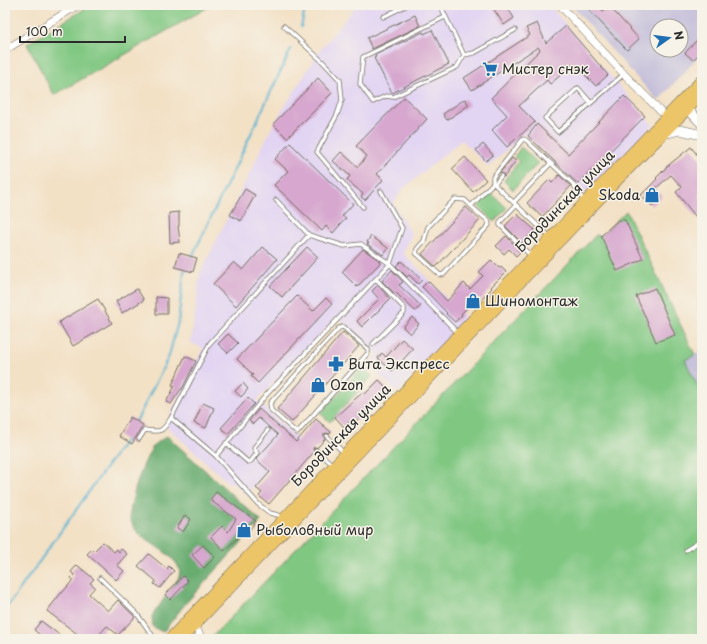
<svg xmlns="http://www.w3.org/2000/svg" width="707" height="644" font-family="'Playpen Sans',sans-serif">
	<rect width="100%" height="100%" fill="#f7f3e8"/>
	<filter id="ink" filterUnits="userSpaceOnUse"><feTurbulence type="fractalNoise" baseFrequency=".025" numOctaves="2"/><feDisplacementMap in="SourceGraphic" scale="8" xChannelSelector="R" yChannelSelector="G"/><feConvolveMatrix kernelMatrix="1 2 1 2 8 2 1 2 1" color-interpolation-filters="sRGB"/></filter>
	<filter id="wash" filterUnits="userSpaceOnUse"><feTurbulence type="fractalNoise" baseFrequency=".012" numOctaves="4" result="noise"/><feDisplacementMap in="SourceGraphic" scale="16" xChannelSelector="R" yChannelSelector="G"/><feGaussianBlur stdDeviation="0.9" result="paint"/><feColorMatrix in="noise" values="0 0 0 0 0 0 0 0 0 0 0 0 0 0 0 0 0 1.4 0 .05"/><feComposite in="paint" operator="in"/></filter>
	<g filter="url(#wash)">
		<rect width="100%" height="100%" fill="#f3e1c6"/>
		<path fill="#e2d4f3" d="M357 5H549L653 125 584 195 573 182 524 134 488 167 462 140 403 189 393 204 412 234 403 253 467 319 397 392 368 365 377 354 337 317 257 400 298 439 246 494 232 482 230 484 165 425 203 348 191 343 200 274 272 127 320 50Z"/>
		<path fill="#c5c0da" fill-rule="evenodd" d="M571 5H702V53L658 101ZM657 26H681V50H657Z
			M699 352 701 355H702V395L685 360 695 355Z"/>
		<path fill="#80c782" stroke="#567956" d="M91 5H212L54 95 27 44Z
			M521 147 538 163 513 190 504 181 519 161 514 157Z
			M491 193 507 208 494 222 478 206Z
			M626 211 695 355 685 360 702 395V631L690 639H214L212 637 596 235 601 236Z
			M363 367 372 376 330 422 320 413Z"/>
		<path fill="#68ac70" stroke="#4a6c4e" d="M167 436 261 521 185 604 163 632 153 627 152 616 178 579C189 558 143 543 135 529 133 526 131 521 130 518 129 502 145 454 156 443 159 441 163 439 167 436Z"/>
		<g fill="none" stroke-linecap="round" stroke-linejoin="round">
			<path stroke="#54b4d3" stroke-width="2" d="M301 27 306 5
				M191 259 241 155 291 49
				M136 422 169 356 178 322 184 272 186 268
				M5 610 127 438"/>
		</g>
		<g id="blocks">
			<path fill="#d7a7cf" d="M491 5H506L514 18 504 25Z
				M595 5H598L603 11 609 6 639 39 627 50 589 10Z
				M415 15 420 26 372 49 367 38Z
				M537 23 546 43 566 26 608 75 596 86 574 64 550 84 547 80 519 106 535 122 507 147 492 130 507 115 491 98 540 50 538 47 472 90 464 78 530 35 526 28Z
				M432 30 449 64 392 93 374 58 376 57 375 55 423 32 424 34Z
				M697 40 702 45V51L693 60 685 53Z
				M318 78 332 93 287 138 273 124Z
				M624 96 645 116 578 184 528 136 537 124 568 154Z
				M404 97 427 119 377 174 383 180 365 200 361 197 363 194 347 180 350 176 333 161 341 152 358 167 367 156 356 146Z
				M465 99 469 105 447 120 443 114Z
				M290 143 353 204 342 216 346 218 333 233 326 226 322 231 274 185 288 171 275 159Z
				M483 144 493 155 486 161 476 150Z
				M691 147 702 161V192L699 195 702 198V219L699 215 696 217 676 192 682 187 671 175 655 189 662 196 652 206 641 195 657 179 656 178 665 169V168Z
				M465 157 486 180 473 192 452 169Z
				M512 158 516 161 504 177 503 174 500 173Z
				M559 175 571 186 542 217 527 203 549 180 552 183Z
				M245 189 255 195 241 221 230 215Z
				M466 207 480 220 436 267 422 254Z
				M179 212V226H178L180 242 170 243 169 213Z
				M517 214 535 230 522 243 505 226Z
				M618 220H625L643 259 617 271 601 236Z
				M371 236 388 248 383 255 367 244 369 243 367 242Z
				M506 236 518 248 517 249 520 252 516 256 509 249 504 254 496 246Z
				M263 247 277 259 236 306 213 284 234 262 243 270Z
				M307 247 318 257 282 297 270 286Z
				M363 249 379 260 380 263 357 287 342 272Z
				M179 253 197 258 193 272 175 267Z
				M491 260 499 268 501 267 506 272 491 287 492 288 481 300 477 297 461 314 462 315 455 322 446 314 447 313 422 287 428 281 447 301 464 283 470 289 483 276 479 272Z
				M401 261 422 280 418 284 409 275 407 277 396 266Z
				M392 270 403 282 399 285 421 306 415 311 396 293 395 294 382 281Z
				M378 285 390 299 362 327 357 321 379 299 372 291Z
				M655 288 675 335 656 342 636 296Z
				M137 289 144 300 122 313 116 301Z
				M297 296 313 311 326 298 332 304 258 383 251 376 253 375 237 359Z
				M156 297 167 298V314H156Z
				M98 299 112 323 73 346 59 322Z
				M412 317 419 324 410 334 403 327Z
				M343 332 359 346 292 422 277 409Z
				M228 334 238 343 228 353 218 344Z
				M402 339 413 349 392 371 378 358 382 353 386 357Z
				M185 356 196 361 182 389H181L171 404 166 402 175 386 172 385Z
				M379 380 389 390 364 415 363 414 355 422 353 419 344 427 335 417 363 392 365 394Z
				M243 383 248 389 241 397 235 391Z
				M248 398 254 404 228 434 221 428Z
				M203 403 214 408 206 428 194 423Z
				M259 409 296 442 316 419 331 432 330 434 327 433 324 434V436L325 439 318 447 313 448 314 452 269 504 259 496 262 493 256 488 270 472 256 459 278 435 259 418 253 424 249 421Z
				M130 417 143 425 132 444 119 436Z
				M216 492 256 521 245 536 242 533 224 551 211 537 222 526 228 532 236 519 210 500Z
				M185 515 191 519 183 532 177 528Z
				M103 542 114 552 117 549 119 552 121 549 127 554 117 565 124 571 116 580 87 554 92 549 94 551Z
				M203 545 215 557 204 568 192 555Z
				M149 554 167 569 169 566 174 571 160 588 154 584 156 581 138 566Z
				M77 565 94 579 90 583 95 587 89 594 108 611 118 600 135 617 118 635 107 626 95 639H84L47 611 61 593H62L73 580 71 578 74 575 71 572Z
				M183 576 188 581 170 600 165 595Z
				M41 621 65 639H45L34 630Z"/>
		</g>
	</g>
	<g filter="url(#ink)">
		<use href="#blocks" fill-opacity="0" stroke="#716b61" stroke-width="1"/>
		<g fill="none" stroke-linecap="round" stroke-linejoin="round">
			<g stroke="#716b61" stroke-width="5">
				<path id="service" d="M443 5V11L464 55 474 53 515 30
					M383 17 407 5
					M445 17 363 57 360 84 373 102 386 96 393 97 457 67 464 55
					M284 26 323 62 340 80 342 100 337 115 317 152 363 207
					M591 103 578 88 545 118 558 132 624 74
					M493 183 550 237
					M495 184 501 176
					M276 200 309 235 344 246 361 244 390 264 402 228 381 191
					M514 202 551 163
					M516 205 500 222V225L531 256
					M471 206 488 221 489 225 444 274 440 275 416 253 417 249 424 241 428 227 455 199 465 200 471 206 493 183V177L523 139 526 140 573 184 584 201
					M343 327 368 349V353L297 433 271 410 270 403 339 328Z
					M373 344 404 313V308L376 279
					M327 436 344 453
					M139 439 145 430C161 433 163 431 171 418
					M226 443 248 462 251 461 257 453 254 448 255 446 268 430
					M316 450 333 465
					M216 456 171 418 210 343 309 235
					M282 516 270 513 258 504 216 456 266 395 390 264 458 333
					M686 550 702 540
					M100 578 137 614 155 639"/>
			</g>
			<g stroke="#716b61" stroke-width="8">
				<path id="minor" d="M560 5 624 74 669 120
					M5 50 78 5
					M195 626 202 639"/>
			</g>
			<g stroke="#716b61" stroke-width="10">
				<path id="tertiary" d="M684 105 702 124
					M660 135 680 130 702 135"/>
			</g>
			<g stroke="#716b61" stroke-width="12">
				<path id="primary" d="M170 639 429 366 702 80
					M181 639 618 179 702 94"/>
			</g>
			<use href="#service" stroke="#fff" stroke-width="3.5"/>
			<use href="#minor" stroke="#fff" stroke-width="7"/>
			<use href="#tertiary" stroke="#fff" stroke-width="9"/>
			<use href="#primary" stroke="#edc569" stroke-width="11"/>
		</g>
	</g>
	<defs>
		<g id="supermarket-bare" transform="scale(1.2)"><path d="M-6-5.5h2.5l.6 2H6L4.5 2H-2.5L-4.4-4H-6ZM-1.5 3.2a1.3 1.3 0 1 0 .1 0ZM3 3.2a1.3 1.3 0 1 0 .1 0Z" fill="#1f6fb2" stroke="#f7f3e8" stroke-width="2.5" paint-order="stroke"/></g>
		<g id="shop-bare" transform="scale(1.2)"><path d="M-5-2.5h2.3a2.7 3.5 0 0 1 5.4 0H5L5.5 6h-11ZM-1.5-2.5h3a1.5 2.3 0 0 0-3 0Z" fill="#1f6fb2" stroke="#f7f3e8" stroke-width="2.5" paint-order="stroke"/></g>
		<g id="pharmacy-bare" transform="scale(1.2)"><path d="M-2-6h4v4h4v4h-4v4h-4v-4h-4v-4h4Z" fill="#1f6fb2" stroke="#f7f3e8" stroke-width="2.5" paint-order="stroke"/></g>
	</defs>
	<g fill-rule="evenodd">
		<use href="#supermarket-bare" x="490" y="69"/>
		<use href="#shop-bare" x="652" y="195"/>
		<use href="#shop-bare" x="473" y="301"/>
		<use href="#pharmacy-bare" x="336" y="364"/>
		<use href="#shop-bare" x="318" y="385"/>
		<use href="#shop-bare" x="244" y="530"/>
	</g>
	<g text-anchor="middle" stroke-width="3" stroke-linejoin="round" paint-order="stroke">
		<g font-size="14" fill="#2b2b2b" stroke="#f7f3e8" text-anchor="start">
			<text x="502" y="74">Мистер снэк</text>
			<text x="640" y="200" text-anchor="end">Skoda</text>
			<text x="485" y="306">Шиномонтаж</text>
			<text x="348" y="369">Вита Экспресс</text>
			<text x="330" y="390">Ozon</text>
			<text x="256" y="535">Рыболовный мир</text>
		</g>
		<g font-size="14" fill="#2b2b2b" stroke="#f7f3e8">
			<text transform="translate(565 201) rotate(-46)" y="5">Бородинская улица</text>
			<text transform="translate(341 435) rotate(-46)" y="5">Бородинская улица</text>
		</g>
	</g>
	<rect width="707" height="644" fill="none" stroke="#f7f3e8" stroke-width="20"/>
	<g transform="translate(669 38) rotate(76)"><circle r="19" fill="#f7f3e8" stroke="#a5a39c"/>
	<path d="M0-3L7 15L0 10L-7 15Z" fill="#1f6fb2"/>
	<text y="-6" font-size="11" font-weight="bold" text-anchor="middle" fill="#2b2b2b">N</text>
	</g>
	<path d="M20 36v6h105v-6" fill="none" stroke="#2b2b2b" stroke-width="2"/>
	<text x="26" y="36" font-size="12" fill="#2b2b2b" stroke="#f7f3e8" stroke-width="3" paint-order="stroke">100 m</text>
</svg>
